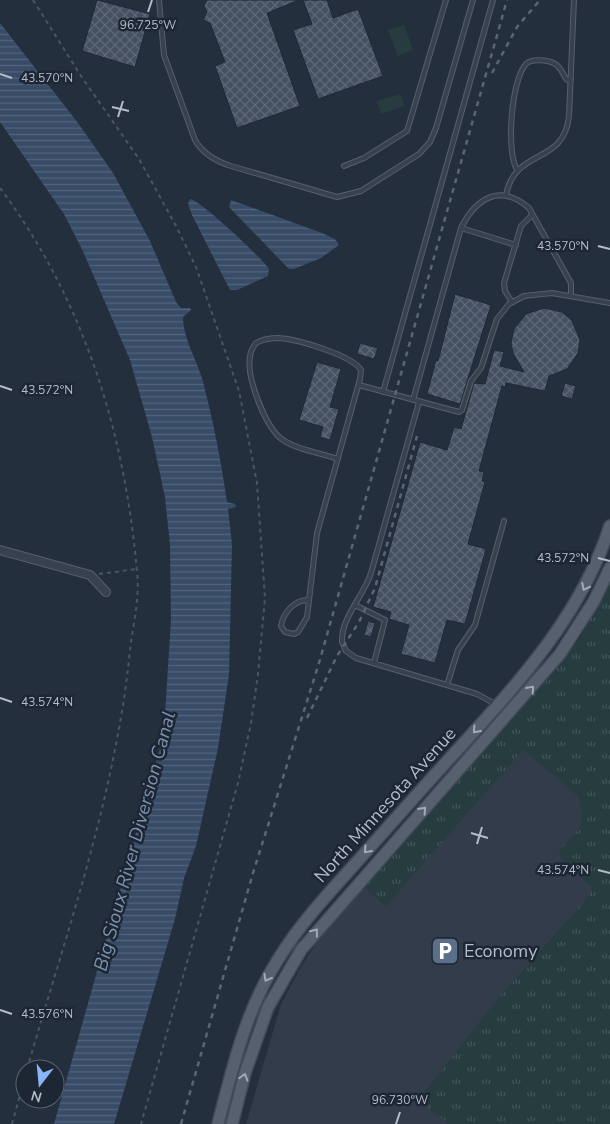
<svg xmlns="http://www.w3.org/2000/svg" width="610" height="1124" font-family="'Nunito Sans',sans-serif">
	<defs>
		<pattern id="grass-tufts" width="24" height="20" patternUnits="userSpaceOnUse" patternTransform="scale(1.25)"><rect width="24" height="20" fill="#263c3f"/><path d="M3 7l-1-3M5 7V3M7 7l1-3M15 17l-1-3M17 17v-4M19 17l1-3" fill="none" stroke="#435659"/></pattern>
		<pattern id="water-rules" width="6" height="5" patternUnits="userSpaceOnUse" patternTransform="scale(1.25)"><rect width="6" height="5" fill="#394c67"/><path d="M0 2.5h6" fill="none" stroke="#53647b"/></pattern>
		<pattern id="building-cross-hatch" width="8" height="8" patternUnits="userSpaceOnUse" patternTransform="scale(1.25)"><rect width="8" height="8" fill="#455162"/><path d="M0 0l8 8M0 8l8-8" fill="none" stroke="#5d6877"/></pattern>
	</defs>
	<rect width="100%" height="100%" fill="#242f3e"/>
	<path fill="#323c4b" d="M610 583V1124H246L281 1004 301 967 322 934 546 681 579 640Z"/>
	<path fill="url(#grass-tufts)" d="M610 583V1124H449L418 1100 500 996 590 895 592 887 561 859 559 851 580 827 582 812 579 797 523 750 386 906 364 887 546 681 579 640Z"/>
	<path fill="#263c3f" d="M404 25 413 50 398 56 388 30Z
		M400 94 405 106 381 114 377 101Z"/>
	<path fill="url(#water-rules)" d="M0 23 78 123 113 173 150 241 176 302 181 308H190L191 310 183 317C183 337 196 359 202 378 213 420 221 460 227 502L235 504 236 507 228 509 232 544 229 674 218 748 196 846 184 878 175 919 114 1124H54L160 748 165 714 171 620 170 545 165 497 152 437 130 360 82 249 64 214 0 122Z
		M190 199C200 200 262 258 269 269L268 276 237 290H230L192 215 188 204Z
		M231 200 322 233 335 239 339 245 321 258 294 269H289L229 207Z"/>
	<path fill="url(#building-cross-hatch)" stroke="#1f2835" d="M97 0 150 14 135 67 82 51Z
		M207 0H299L267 13 300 106 237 128 215 66 225 62 210 23 203 20 207 12 204 6Z
		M303 0H327L333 18 358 9 383 76 318 99 293 30 312 24Z
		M455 294 491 305 460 404 427 394 436 360 438 361Z
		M544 308 562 312 572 321 580 340 578 353 567 369 549 376 545 391 506 383 505 387 502 386 479 471 484 472 482 481 485 482 468 544 486 549 465 624 447 620 435 663 401 654 409 625 389 619 391 612 373 607 420 442 447 450 454 427 461 429 474 383 485 384 494 350 504 352 500 366 524 372 513 353 511 343 514 329 526 314Z
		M360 343 378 348 374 359 357 354Z
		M317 362 341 369 330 407 339 409 330 440 320 437 323 427 299 420Z
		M565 383 576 386 572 399 561 396Z
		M368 621 375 623 371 637 364 635Z"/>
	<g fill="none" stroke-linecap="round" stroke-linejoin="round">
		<g stroke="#565f6c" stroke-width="6">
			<path id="service" d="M159 0 164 55 195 140C203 154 215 161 231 166L337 197 361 191 419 154 430 142 436 128 473 0
				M344 166 364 158 407 131 446 0
				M517 170C506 152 511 80 526 64 531 58 549 60 555 64 561 67 563 75 567 80H571
				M506 195C515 147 564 166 569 116L574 0
				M461 228 516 245
				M512 302 505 291 504 283 521 226 532 215
				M359 385 459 412 462 410 471 381 481 368 497 319 509 304 524 296 552 293 610 303
				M383 392 493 0
				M413 400 461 228C476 198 500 183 529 208L571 283V296
				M419 402 371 573C364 596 341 617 342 642L346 651 356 658 477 694 495 704
				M309 600C295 599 283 613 281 626L285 632 294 634 298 632 307 617 317 533 360 379 361 370C352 355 296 339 279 338 270 338 263 339 256 343 253 347 250 351 250 357 246 377 266 429 283 440 298 450 320 453 338 459
				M355 605 385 620 374 663
				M447 685 458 650 475 625 504 521"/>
		</g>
		<g stroke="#565f6c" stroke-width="10">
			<path id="minor" d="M0 550 90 575 106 592"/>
		</g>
		<g stroke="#414a57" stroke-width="14">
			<path id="primary" d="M218 1124C233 1066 246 1009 279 958 300 924 328 894 355 864 390 825 425 785 461 746 522 679 582 613 610 526
				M232 1124 245 1073 268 1007 301 950 560 654 594 601 610 568"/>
		</g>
		<path stroke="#44595c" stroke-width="2" stroke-dasharray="4 4" stroke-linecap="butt" d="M33 0 81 76 139 159 175 224 196 267 239 391 257 483 265 598 258 674 251 723 238 783 141 1124
			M0 188C84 300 125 433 137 572 140 597 133 625 130 650 116 793 67 931 27 1069
			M99 574 137 569
			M12 1124 25 1077"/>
		<use href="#service" stroke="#38414e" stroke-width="4"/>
		<use href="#minor" stroke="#38414e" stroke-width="8"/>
		<use href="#primary" stroke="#56606e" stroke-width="11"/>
		<path stroke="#5a6575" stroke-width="2.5" stroke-dasharray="5 5" stroke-linecap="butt" d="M492 73 517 27 540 0
			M307 718 337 656 359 622 375 588 417 436
			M181 1124 253 873 319 663 507 0"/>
	</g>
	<defs><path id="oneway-chevron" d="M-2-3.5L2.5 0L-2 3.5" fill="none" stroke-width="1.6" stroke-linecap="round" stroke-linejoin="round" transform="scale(1.25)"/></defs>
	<g stroke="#a1aab7">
		<use href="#oneway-chevron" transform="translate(585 587) rotate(117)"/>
		<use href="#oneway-chevron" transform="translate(531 689) rotate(-49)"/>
		<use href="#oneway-chevron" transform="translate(476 730) rotate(132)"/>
		<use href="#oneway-chevron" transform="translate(423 810) rotate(-48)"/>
		<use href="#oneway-chevron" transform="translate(367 850) rotate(132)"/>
		<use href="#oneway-chevron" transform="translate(315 932) rotate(-51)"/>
		<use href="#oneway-chevron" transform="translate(267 978) rotate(119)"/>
		<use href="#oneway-chevron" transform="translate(244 1077) rotate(-74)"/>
	</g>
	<path fill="none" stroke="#b4bcc9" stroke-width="2" d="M148 12 152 0M0 74 12 78M112 107 129 111M118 117 123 101M598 246 610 249M0 386 12 390M598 558 610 561M0 698 12 702M471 833 488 838M477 844 482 827M598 870 610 873M0 1010 12 1014M396 1124 400 1112"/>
	<defs>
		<g id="parking-square" transform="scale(1.4375)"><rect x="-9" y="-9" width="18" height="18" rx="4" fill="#5c6f8a" stroke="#1d2633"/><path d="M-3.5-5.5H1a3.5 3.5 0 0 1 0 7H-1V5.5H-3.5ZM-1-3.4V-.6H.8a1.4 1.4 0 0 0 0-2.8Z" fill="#fff"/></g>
	</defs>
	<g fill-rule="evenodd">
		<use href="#parking-square" x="445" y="951"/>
	</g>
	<g text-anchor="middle" stroke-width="5" stroke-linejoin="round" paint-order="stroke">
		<g font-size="18" fill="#b4bcc9" stroke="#1d2633">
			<text transform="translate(385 805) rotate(-48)" y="6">North Minnesota Avenue</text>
		</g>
		<g font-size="18" fill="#b4bcc9" stroke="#1d2633" text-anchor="start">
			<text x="464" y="957">Economy</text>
		</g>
		<g font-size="19" font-style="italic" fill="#7c92b1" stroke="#1d2633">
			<text transform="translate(134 841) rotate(-75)" y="7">Big Sioux River Diversion Canal</text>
		</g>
	</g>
	<g font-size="12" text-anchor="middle" fill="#b4bcc9" stroke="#1d2633" stroke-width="5" stroke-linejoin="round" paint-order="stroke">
		<text x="148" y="29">96.725°W</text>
		<text x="47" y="82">43.570°N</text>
		<text x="563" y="250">43.570°N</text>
		<text x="47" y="394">43.572°N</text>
		<text x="563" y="562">43.572°N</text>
		<text x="47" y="706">43.574°N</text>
		<text x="563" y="874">43.574°N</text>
		<text x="47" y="1018">43.576°N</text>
		<text x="400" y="1104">96.730°W</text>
	</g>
	<g transform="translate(40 1084) rotate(196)"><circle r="24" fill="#1d2633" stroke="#59626f"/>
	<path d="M0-4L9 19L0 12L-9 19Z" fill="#8ab4f8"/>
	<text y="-8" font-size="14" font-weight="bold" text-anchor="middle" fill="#b4bcc9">N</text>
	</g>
</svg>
